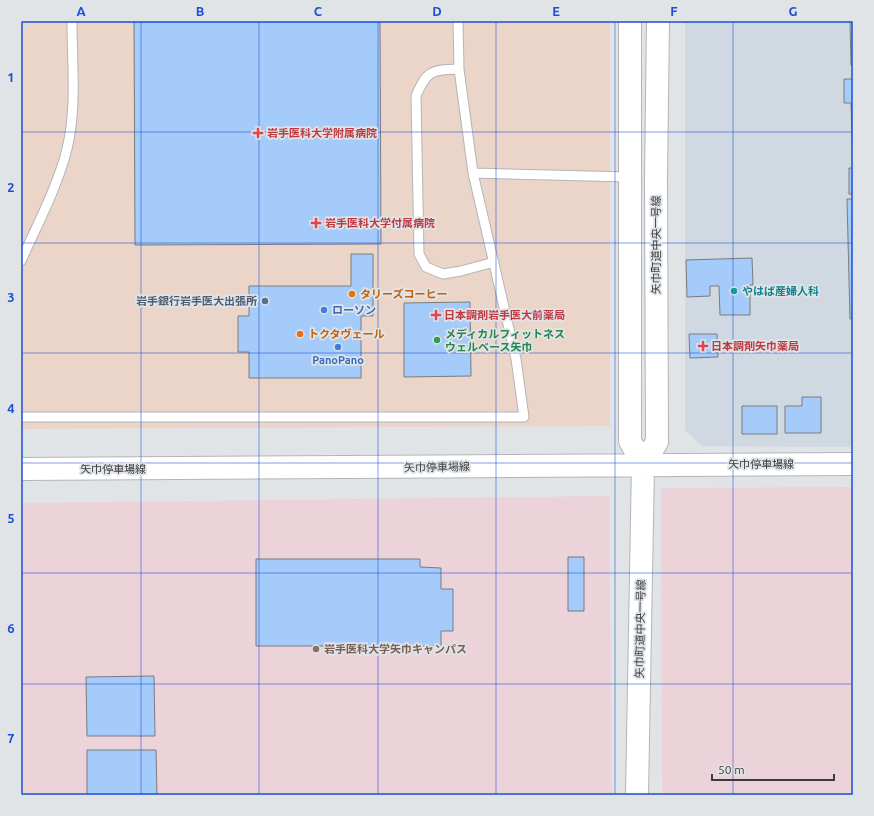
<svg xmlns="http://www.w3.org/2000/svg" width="874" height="816" font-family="Ubuntu,'Noto Sans JP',sans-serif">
	<rect width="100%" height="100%" fill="#e1e4e7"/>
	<path fill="#d0d8e1" d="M685 21H853V447L702 446 685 430Z"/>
	<path fill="#ecd2d9" d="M853 487V795H662L661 488Z
		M609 496 612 795H21V503Z"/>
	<path fill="#ebd5c8" d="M21 21H610V426L21 429Z"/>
	<path fill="#a4cbf9" stroke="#7a7c7e" d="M134 21H380L381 244 135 245Z
		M850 21H853V65H851Z
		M844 79H853V165L851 103H844Z
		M849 168H853V194H849Z
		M847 199H853V319H850Z
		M351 254H373V316H361V378H249V352H238V316H249V286H351Z
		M752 258 753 285H750V315H720L719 286H710V296L687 297 686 260Z
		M470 302 471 376 404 377V303Z
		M689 334H717L718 357 690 358Z
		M802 397H821V433H785V406H802Z
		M742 406H777V434H742Z
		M568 557H584V611H568Z
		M256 559H420V567L441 568V589H453V631H441V646H256Z
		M154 676 155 736H87L86 677Z
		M87 750H156L157 795H87Z"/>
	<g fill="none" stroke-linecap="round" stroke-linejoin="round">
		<g stroke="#b3b5b8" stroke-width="11">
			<path id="lane" d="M459 69C432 70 427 70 416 96L419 254 426 267 443 274 461 271 494 262
				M473 173 629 177
				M21 261C37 225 57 188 67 149 77 108 72 63 72 21
				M21 417H524L516 359 473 173 459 69 458 21"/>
		</g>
		<g stroke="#b3b5b8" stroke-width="24">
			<path id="secondary" d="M630 21V441L643 464 637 795
				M643 464 657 442 656 178 658 21
				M21 469C298 469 576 464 853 464"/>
		</g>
		<use href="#lane" stroke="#fff" stroke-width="9"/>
		<use href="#secondary" stroke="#fff" stroke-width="22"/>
	</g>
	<path fill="none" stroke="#1d4ed8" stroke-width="1" stroke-opacity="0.55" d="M141 21V795M259 21V795M378 21V795M496 21V795M615 21V795M733 21V795M21 132H853M21 243H853M21 353H853M21 463H853M21 573H853M21 684H853"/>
	<g fill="#e0444e" stroke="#e1e4e7" stroke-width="1.5">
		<path d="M256 127h4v4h4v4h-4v4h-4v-4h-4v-4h4z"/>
		<path d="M314 217h4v4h4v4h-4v4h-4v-4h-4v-4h4z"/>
		<path d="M434 309h4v4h4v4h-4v4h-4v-4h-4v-4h4z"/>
		<path d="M701 340h4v4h4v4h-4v4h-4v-4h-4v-4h4z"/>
	</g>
	<circle fill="#0f9aa8" stroke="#e1e4e7" stroke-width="1.5" cx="734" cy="291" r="4"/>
	<g fill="#e8710a" stroke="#e1e4e7" stroke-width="1.5">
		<circle cx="352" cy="294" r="4"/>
		<circle cx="300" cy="334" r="4"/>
	</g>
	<circle fill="#5c6f8a" stroke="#e1e4e7" stroke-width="1.5" cx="265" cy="301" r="4"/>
	<g fill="#3f7fe0" stroke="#e1e4e7" stroke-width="1.5">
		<circle cx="324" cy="310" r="4"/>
		<circle cx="338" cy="347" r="4"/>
	</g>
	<circle fill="#2e9e5b" stroke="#e1e4e7" stroke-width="1.5" cx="437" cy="340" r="4"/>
	<circle fill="#8d6e63" stroke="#e1e4e7" stroke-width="1.5" cx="316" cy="649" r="4"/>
	<g text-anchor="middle" stroke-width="3.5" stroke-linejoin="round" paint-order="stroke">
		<g font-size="11" font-weight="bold" fill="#be3a42" stroke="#e1e4e7" text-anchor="start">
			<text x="267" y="137">岩手医科大学附属病院</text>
			<text x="325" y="227">岩手医科大学付属病院</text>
			<text x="444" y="319">日本調剤岩手医大前薬局</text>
			<text x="711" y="350">日本調剤矢巾薬局</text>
		</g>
		<g font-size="11" fill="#3c3d3e" stroke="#e1e4e7">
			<text transform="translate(656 245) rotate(-90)" y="4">矢巾町道中央一号線</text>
			<text x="761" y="468">矢巾停車場線</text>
			<text transform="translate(437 467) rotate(-1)" y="4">矢巾停車場線</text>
			<text x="113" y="473">矢巾停車場線</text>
			<text transform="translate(640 629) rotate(-89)" y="4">矢巾町道中央一号線</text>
		</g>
		<g font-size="11" font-weight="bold" fill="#0d838f" stroke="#e1e4e7" text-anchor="start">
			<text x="742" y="295">やはば産婦人科</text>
		</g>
		<g font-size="11" font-weight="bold" fill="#c56008" stroke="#e1e4e7" text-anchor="start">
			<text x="360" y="298">タリーズコーヒー</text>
			<text x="308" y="338">トクタヴェール</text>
		</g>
		<g font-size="11" font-weight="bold" fill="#4e5e75" stroke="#e1e4e7" text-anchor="end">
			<text x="257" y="305">岩手銀行岩手医大出張所</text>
		</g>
		<g font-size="11" font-weight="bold" fill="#366cbe" stroke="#e1e4e7" text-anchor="start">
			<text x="332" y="314">ローソン</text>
			<text x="338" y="364" text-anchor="middle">PanoPano</text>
		</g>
		<g font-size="11" font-weight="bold" fill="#27864d" stroke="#e1e4e7" text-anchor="start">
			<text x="445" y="338">メディカルフィットネス<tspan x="445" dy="13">ウェルベース矢巾</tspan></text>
		</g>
		<g font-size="11" font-weight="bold" fill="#785e54" stroke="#e1e4e7" text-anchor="start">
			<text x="324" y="653">岩手医科大学矢巾キャンパス</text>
		</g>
	</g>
	<rect width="874" height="816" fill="none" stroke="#e1e4e7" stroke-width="44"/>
	<path d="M712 774v6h122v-6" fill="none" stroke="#3c3d3e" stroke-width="2"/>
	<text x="718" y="774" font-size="12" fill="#3c3d3e" stroke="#e1e4e7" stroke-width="3" paint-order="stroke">50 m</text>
	<rect x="22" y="22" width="830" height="772" fill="none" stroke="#1d4ed8" stroke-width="1.5"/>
	<g font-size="13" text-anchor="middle" font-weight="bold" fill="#1d4ed8">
		<text x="81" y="16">A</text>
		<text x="200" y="16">B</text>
		<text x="318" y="16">C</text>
		<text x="437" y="16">D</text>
		<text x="556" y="16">E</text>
		<text x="674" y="16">F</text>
		<text x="793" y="16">G</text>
		<text x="11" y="82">1</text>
		<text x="11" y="192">2</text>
		<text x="11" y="302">3</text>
		<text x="11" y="413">4</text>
		<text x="11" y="523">5</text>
		<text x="11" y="633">6</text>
		<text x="11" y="743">7</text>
	</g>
</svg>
